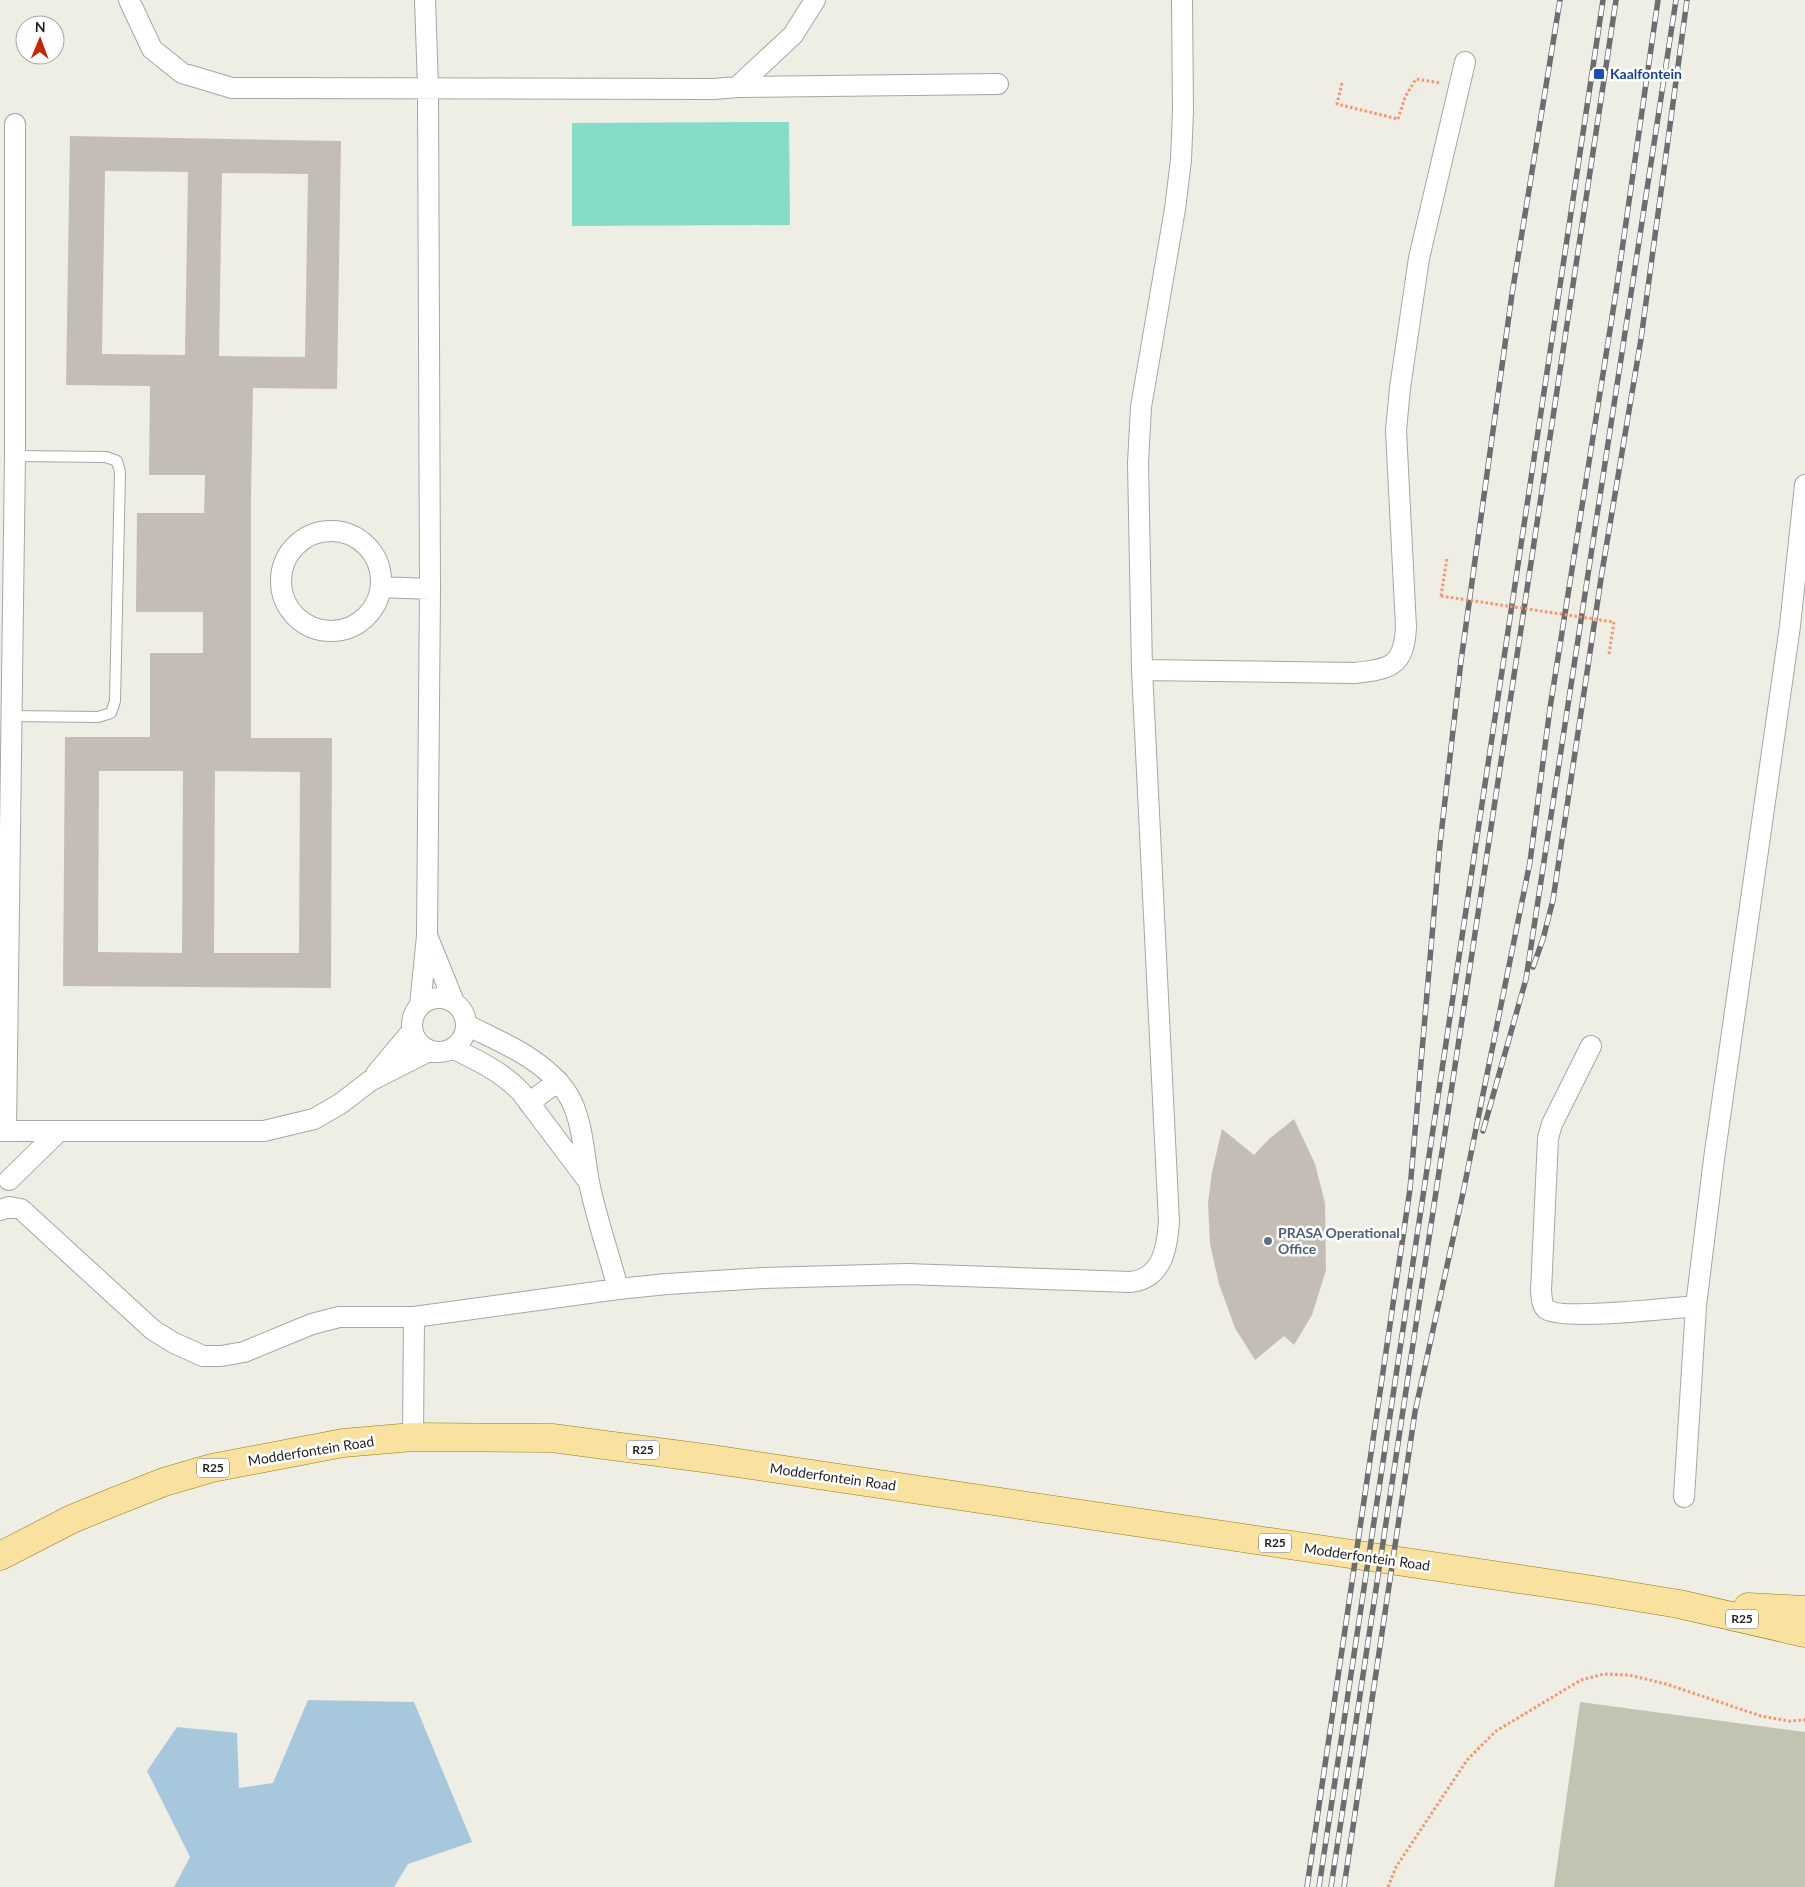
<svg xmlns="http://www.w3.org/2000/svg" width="1805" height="1887" font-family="Lato,sans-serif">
	<rect width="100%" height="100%" fill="#efeee5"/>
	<path fill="#c1c4b1" d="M1580 1702 1805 1732V1887H1554Z"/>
	<path fill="#85dcc9" d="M789 122 790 225 572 226V123Z"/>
	<path fill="#a7c7dc" d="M308 1700 414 1702 472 1842 408 1864 394 1887H174L190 1857 147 1771 177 1727 237 1733 239 1788 273 1783Z"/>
	<path fill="#c4bdb5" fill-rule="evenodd" d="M70 136 341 141 337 389 253 388 251 496V738H332L331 988 63 986 65 737H150V653H203V612H136L137 513H204L205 475H149L150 386 66 385ZM105 171 188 172 185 355 102 354ZM222 173 308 174 305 357 219 356ZM99 771H183L182 953 98 952ZM215 771 300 772 299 953H214Z
		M1294 1119 1315 1164 1325 1203 1326 1270 1312 1315 1294 1345 1284 1336 1255 1360 1235 1328 1219 1284 1210 1244 1208 1203 1212 1172 1222 1129 1254 1155 1269 1139Z"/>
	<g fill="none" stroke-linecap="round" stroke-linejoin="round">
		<g stroke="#a6a6a6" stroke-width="12">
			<path id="service" d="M11 716 98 717 111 713 115 701 120 472 117 461 106 457 15 456"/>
		</g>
		<g stroke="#a6a6a6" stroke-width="22">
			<path id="minor" d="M129 0 152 49 182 73 232 88 714 89 737 87 793 35 815 0
				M737 87 998 84
				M281 581a50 50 0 1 1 100 0a50 50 0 1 1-100 0Z
				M381 587 430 589
				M1142 670 1355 673C1391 669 1404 666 1406 627L1396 430 1400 388 1419 258 1465 62
				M428 938 454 1002
				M412 1025a27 27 0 1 1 54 0a27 27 0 1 1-54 0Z
				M420 1006 427 936 430 589 428 87 425 0
				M467 1025C500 1042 535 1055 560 1084 583 1109 583 1150 589 1182 596 1218 609 1253 618 1289
				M1591 1046 1552 1124 1548 1138 1541 1291C1542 1297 1541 1304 1546 1309 1561 1321 1671 1308 1696 1306
				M454 1049C479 1061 502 1072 521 1092L588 1181
				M376 1074 412 1031
				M529 1103 558 1081
				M0 1131H264L314 1119 340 1104 370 1081 429 1051
				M6 1131 15 456V124
				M9 1180 57 1133
				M0 1210 9 1207 21 1209 153 1330 174 1343 203 1356H221L244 1352 312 1324 339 1317H414L618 1289 667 1284 763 1278 907 1274 1130 1282C1162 1279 1167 1249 1169 1222L1142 670 1138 463 1141 407 1175 209 1181 160 1183 111 1182 0
				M413 1437 414 1317
				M1684 1497 1696 1306 1714 1159 1790 626 1805 485"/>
		</g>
		<g stroke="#957d04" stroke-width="29">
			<path id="primary" d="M0 1556 72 1519 116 1501 164 1482 212 1468 343 1443 413 1437 552 1438 711 1459 1600 1591 1679 1604 1805 1633
				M1748 1607 1805 1610"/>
		</g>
		<path stroke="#f69370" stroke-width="3" stroke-dasharray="2.5 2.5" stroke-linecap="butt" d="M1342 83 1337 104 1398 119
			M1398 119 1405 97 1416 79 1441 83
			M1441 596 1447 558
			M1609 654 1614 622
			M1388 1887 1396 1867 1467 1760 1496 1731 1581 1680 1604 1674 1629 1675 1666 1684 1761 1716 1789 1721 1805 1720"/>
		<use href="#service" stroke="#fff" stroke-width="10"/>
		<use href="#minor" stroke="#fff" stroke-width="20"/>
		<use href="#primary" stroke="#f9e1a0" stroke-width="28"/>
		<g stroke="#6d6d6d" stroke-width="5.5">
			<path id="rail" d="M1533 967 1543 939 1553 900 1602 572 1641 339 1687 0
				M1483 1131 1526 979 1676 0
				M1307 1887 1410 1189 1440 844 1461 661 1512 294 1560 0
				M1319 1887 1603 0
				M1331 1887 1616 0
				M1344 1887 1415 1412 1463 1193 1530 862 1550 708 1616 292 1658 0"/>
		</g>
		<use href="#rail" stroke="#fff" stroke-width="4" stroke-dasharray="11" stroke-linecap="butt"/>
		<path stroke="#f69370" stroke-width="3" stroke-dasharray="2.5 2.5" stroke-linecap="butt" d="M1441 596 1614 622"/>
	</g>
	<rect fill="#1a4fb4" stroke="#fff" stroke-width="2" x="1593" y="68" width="12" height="12" rx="2.5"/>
	<circle fill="#5c6f8a" stroke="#fff" stroke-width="2" cx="1268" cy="1241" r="5"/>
	<g text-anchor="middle" stroke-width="5" stroke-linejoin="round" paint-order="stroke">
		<g fill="#fff" stroke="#626262" stroke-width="1">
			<rect x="627" y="1440.5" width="32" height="19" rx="4"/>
			<rect x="197" y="1458.5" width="32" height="19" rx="4"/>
			<rect x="1259" y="1533.5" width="32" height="19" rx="4"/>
			<rect x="1726" y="1609.5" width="32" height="19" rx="4"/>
		</g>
		<g font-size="12" font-weight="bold" fill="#1f1f1f">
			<text x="643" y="1454">R25</text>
			<text x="213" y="1472">R25</text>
			<text x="1275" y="1547">R25</text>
			<text x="1742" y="1623">R25</text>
		</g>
		<g font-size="14" font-weight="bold" fill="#164399" stroke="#fff" text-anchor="start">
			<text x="1610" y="79">Kaalfontein</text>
		</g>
		<g font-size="14" font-weight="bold" fill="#4e5e75" stroke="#fff" text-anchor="start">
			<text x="1278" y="1238">PRASA Operational<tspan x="1278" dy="16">Office</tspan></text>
		</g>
		<g font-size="14" fill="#1f1f1f" stroke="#fff">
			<text transform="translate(311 1451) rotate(-9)" y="5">Modderfontein Road</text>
			<text transform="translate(833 1477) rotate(8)" y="5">Modderfontein Road</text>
			<text transform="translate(1367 1557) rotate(8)" y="5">Modderfontein Road</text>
		</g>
	</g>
	<g transform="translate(40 40) rotate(1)"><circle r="24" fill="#ffffff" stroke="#a5a5a5"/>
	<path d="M0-4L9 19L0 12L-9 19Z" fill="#c82505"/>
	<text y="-8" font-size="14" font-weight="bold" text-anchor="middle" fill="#1f1f1f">N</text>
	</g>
</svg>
